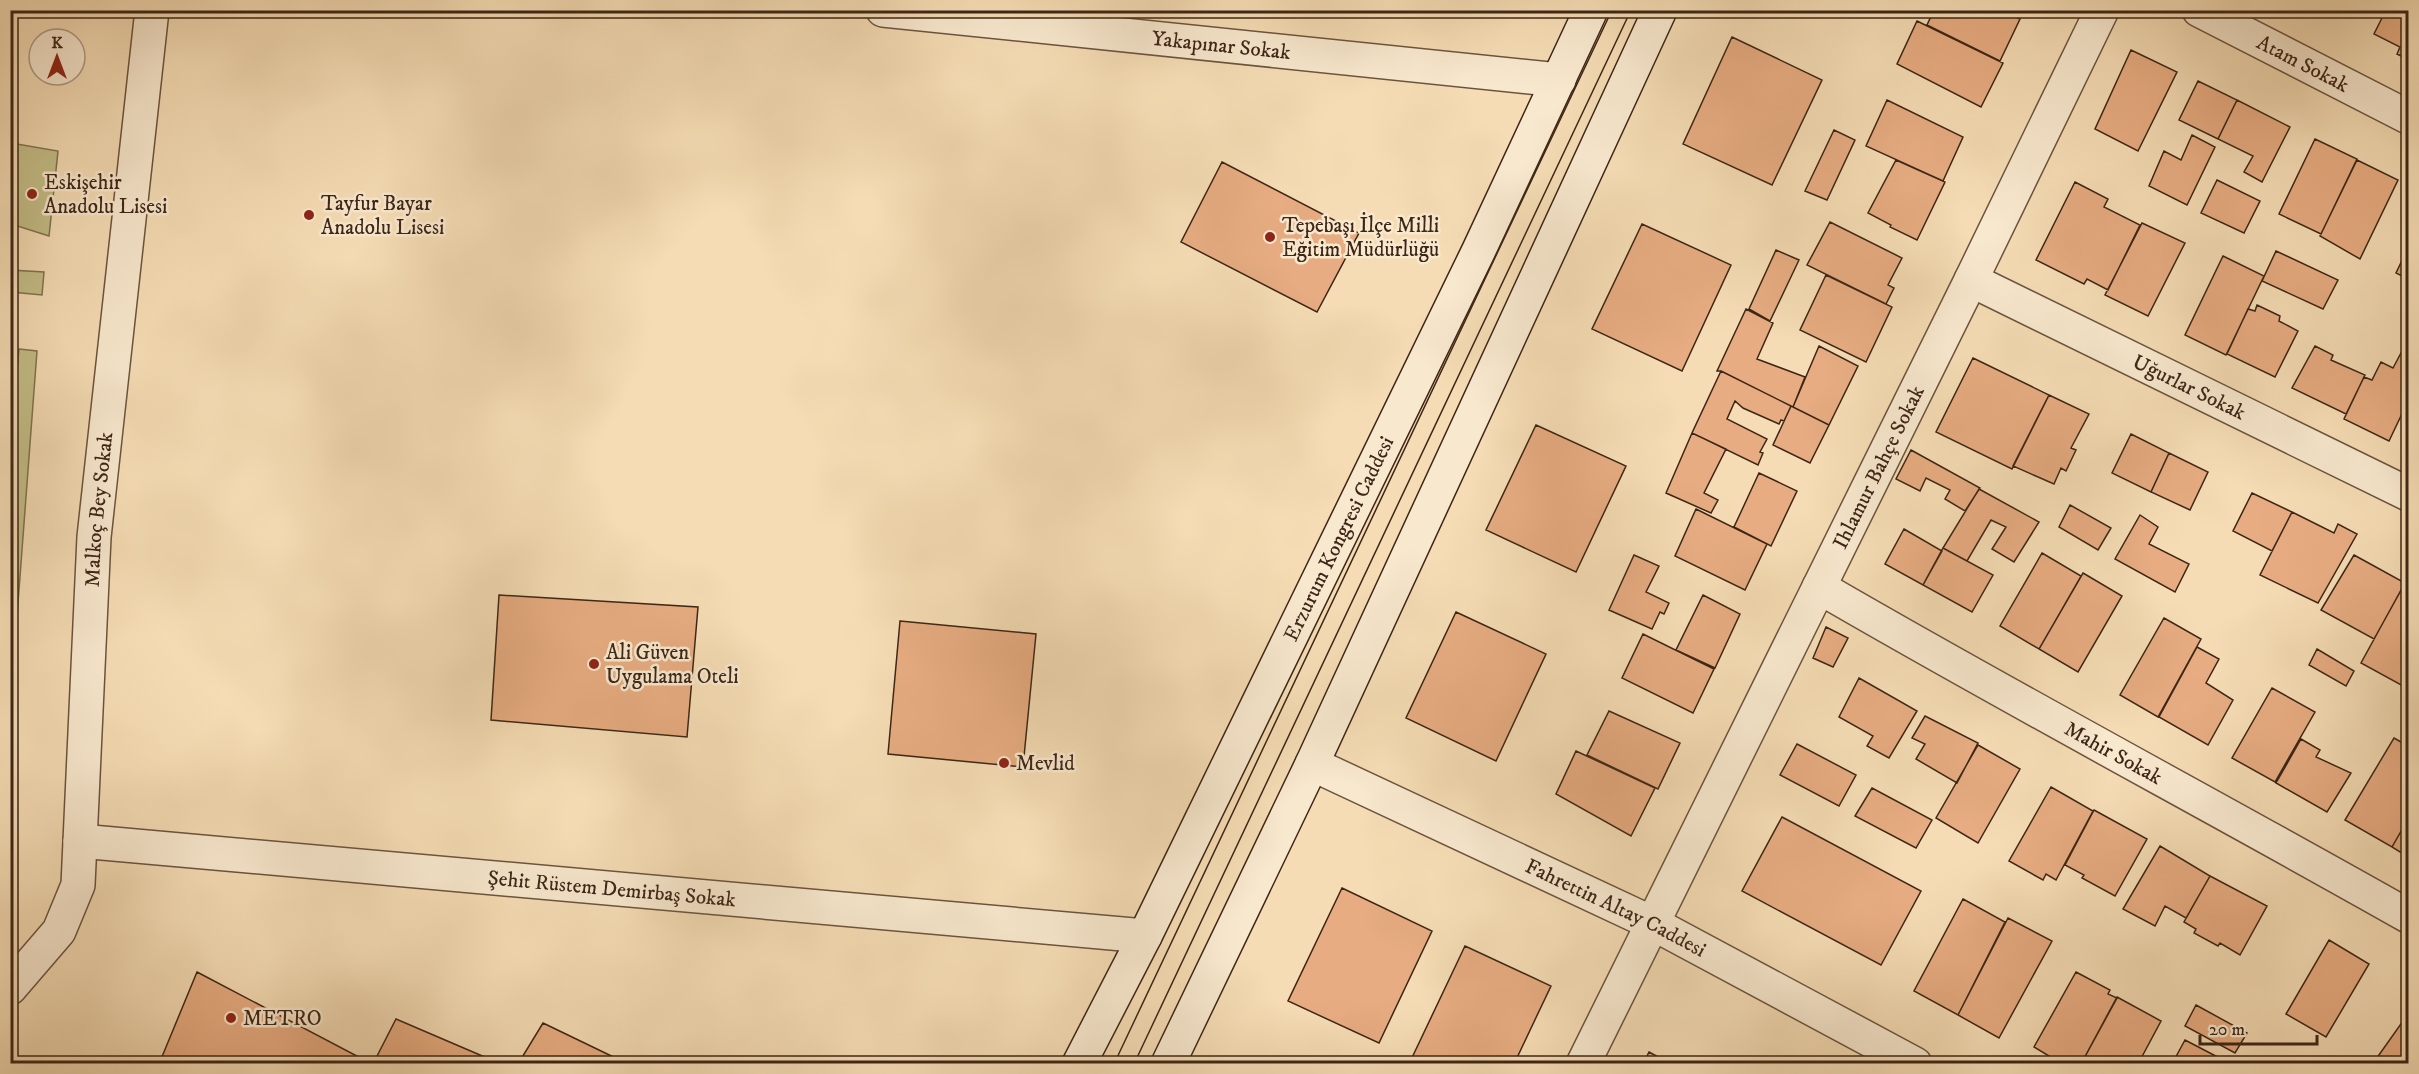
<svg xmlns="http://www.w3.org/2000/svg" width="2419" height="1074" font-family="'IM FELL DW Pica',serif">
	<rect width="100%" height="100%" fill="#f5dcb4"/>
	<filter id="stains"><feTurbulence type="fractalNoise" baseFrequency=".00333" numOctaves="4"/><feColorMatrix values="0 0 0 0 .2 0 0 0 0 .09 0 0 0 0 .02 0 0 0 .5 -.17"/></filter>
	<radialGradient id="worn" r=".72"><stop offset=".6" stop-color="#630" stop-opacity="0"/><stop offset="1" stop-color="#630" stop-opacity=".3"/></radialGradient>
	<path fill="#c4be87" stroke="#80724f" stroke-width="1.5" d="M11 143 58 151 49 236 11 224Z
		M10 270 44 272 42 295 11 292Z
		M19 349 37 351 11 696 10 437Z"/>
	<path fill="#e7ac81" stroke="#3d2617" stroke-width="1.5" d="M1934 10H2002L2020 19 2000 61 1927 25Z
		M2386 10H2408V59L2397 54 2400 47 2374 34Z
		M1917 21 2003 63 1981 107 1897 64Z
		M1732 37 1822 80 1772 185 1683 144Z
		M2131 50 2177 72 2138 151 2095 129Z
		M2198 81 2237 100 2218 139 2179 120Z
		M1887 100 1963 137 1943 181 1866 146Z
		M2237 100 2290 127 2262 182 2244 172 2253 156 2218 139Z
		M1834 130 1855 140 1827 200 1805 191Z
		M2192 135 2215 147 2187 205 2149 186 2164 151 2181 160Z
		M2315 139 2357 159 2321 234 2279 214Z
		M1896 160 1945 182 1917 240 1890 227 1891 225 1868 213Z
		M2357 160 2398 180 2360 259 2320 236Z
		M1222 162 1359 233 1317 312 1181 242Z
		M2217 180 2260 201 2244 233 2201 213Z
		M2075 182 2108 199 2104 207 2140 225 2108 290 2087 279 2084 284 2036 260Z
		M1830 222 1902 258 1888 285 1894 288 1886 304 1807 265Z
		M2142 223 2185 243 2148 316 2105 295Z
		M1642 224 1731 265 1682 371 1592 329Z
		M2408 248V279L2396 273Z
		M1776 250 1799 260 1770 321 1749 309Z
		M2276 251 2338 280 2323 309 2262 281Z
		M2223 256 2264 276 2226 355 2185 335Z
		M1826 275 1892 307 1866 362 1800 330Z
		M2257 305 2280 316 2279 321 2298 331 2275 377 2227 354 2248 309 2255 311Z
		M1746 309 1773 323 1757 359 1805 377 1793 407 1721 371H1717Z
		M1819 346 1858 366 1829 425 1793 407Z
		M2315 346 2333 355 2331 360 2365 375 2346 414 2292 388Z
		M2401 353 2408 356V401L2389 441 2344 419 2364 377 2372 380 2381 362 2393 368Z
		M1973 358 2049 395 2012 469 1936 432Z
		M1721 371 1791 406 1784 421 1781 420 1779 424 1743 408 1735 401 1727 419 1767 439 1760 452 1763 453 1758 465 1692 433Z
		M2049 395 2089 414 2071 448 2076 450 2066 471 2061 468 2054 484 2013 466Z
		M1791 406 1829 425 1810 463 1773 445Z
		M1536 425 1626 466 1576 572 1486 530Z
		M1692 433 1726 449 1704 493 1718 500 1711 513 1666 493Z
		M2131 434 2169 453 2151 492 2112 473Z
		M1911 450 1980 488 1965 511 1945 499 1950 490 1926 478 1920 491 1896 479Z
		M2169 453 2208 472 2190 510 2151 492Z
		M1759 473 1797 491 1771 546 1734 527Z
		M1979 489 2039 522 2014 562 1992 549 2006 527 1991 520 1967 561 1943 548Z
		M2252 493 2292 512 2272 551 2233 531Z
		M2070 505 2111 528 2098 550 2059 527Z
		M1696 509 1767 544 1745 590 1675 556Z
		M2292 512 2334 533 2338 524 2357 534 2318 603 2260 575Z
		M2140 515 2158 527 2149 544 2189 564 2175 592 2115 559Z
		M1904 529 1942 551 1923 585 1885 564Z
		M1943 548 1993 575 1972 612 1923 585Z
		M2042 553 2081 576 2039 649 2000 626Z
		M1634 555 1659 566 1646 592 1669 603 1664 614 1660 612 1652 629 1609 610Z
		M2354 555 2405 583 2374 639 2321 610Z
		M2083 573 2122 596 2078 672 2039 649Z
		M2401 590 2408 595V676L2403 686 2361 663Z
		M499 595 698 607 687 737 491 720Z
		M1703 595 1740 614 1715 668 1676 650Z
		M1456 612 1546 654 1496 761 1406 718Z
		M2164 618 2201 639 2158 717 2120 695Z
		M900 621 1036 634 1023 767 888 754Z
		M1826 627 1848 638 1833 667 1813 658Z
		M1643 634 1714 669 1693 713 1622 678Z
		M2197 647 2219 659 2206 683 2233 700 2208 745 2159 717Z
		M2317 649 2354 671 2346 686 2309 665Z
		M1859 678 1917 711 1889 758 1867 746 1873 736 1839 717Z
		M2272 688 2315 712 2275 782 2232 758Z
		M1609 711 1680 743 1658 789 1587 755Z
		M1925 716 1978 743 1957 783 1916 759 1925 744 1912 738Z
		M2394 738 2408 746V819L2392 847 2345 820Z
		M2301 739 2320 750 2316 757 2351 773 2327 812 2276 783Z
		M1797 744 1856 775 1839 806 1780 775Z
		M1978 745 2020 769 1978 843 1936 818Z
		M1576 751 1655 788 1631 836 1556 794Z
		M2051 787 2093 811 2056 880 2046 874 2043 880 2009 861Z
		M1872 788 1932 820 1916 848 1855 816Z
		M2094 810 2147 839 2115 896 2082 878 2084 875 2065 865Z
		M1782 817 1921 891 1881 965 1742 891Z
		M2408 819V857L2392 847Z
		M2160 846 2210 876 2186 918 2165 906 2155 926 2123 909Z
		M2210 876 2267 906 2240 955 2220 943 2218 946 2194 933 2196 929 2184 922Z
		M1342 888 1432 931 1379 1043 1288 1001Z
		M1963 899 2005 922 1958 1015 1914 991Z
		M2008 918 2052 941 1999 1038 1958 1015Z
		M2329 940 2369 964 2326 1037 2286 1014Z
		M1465 946 1551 986 1514 1064H1409Z
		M197 972 372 1064H159Z
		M2076 972 2110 990 2108 994 2117 998 2081 1064H2062L2034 1047Z
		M2117 997 2161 1021 2138 1064H2081Z
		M2196 1005 2247 1033 2235 1053 2185 1026Z
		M2408 1014V1064H2376L2374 1062Z
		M396 1019 501 1064H373Z
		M543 1023 628 1064H518Z
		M2185 1040 2231 1064H2172Z
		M1649 1052 1671 1064H1643Z"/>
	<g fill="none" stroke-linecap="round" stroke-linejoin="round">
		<g stroke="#6b543e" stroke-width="36">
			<g id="minor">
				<path id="s1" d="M883 10 1559 80"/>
				<path id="s2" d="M2199 10 2408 117"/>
				<path id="s3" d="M1971 280 2408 494"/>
				<path id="s4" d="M1819 587C2013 700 2212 805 2408 916"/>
				<path id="s5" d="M1312 764 1652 923 1915 1064"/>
				<path id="s6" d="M80 841 1145 936"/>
				<path id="s7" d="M10 988 59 931 78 885 94 537 152 10"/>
				<path id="s8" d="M1583 1064 1971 280 2102 10"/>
			</g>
		</g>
		<g stroke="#3d2617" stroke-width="36">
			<g id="secondary">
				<path id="s9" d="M1079 1064 1145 936 1479 250 1591 10"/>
				<path d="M1168 1064 1312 764 1660 10"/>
			</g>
		</g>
		<use href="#minor" stroke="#f8e8ce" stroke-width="33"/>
		<use href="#secondary" stroke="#f8e8ce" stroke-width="33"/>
		<path stroke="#3d2617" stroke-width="1.5" d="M1114 1064 1612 10
			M1134 1064 1631 10"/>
	</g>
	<g fill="#8f2418" stroke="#f8e8ce" stroke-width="2">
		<circle cx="32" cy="194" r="6"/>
		<circle cx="309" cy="215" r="6"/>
		<circle cx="1270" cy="237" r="6"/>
		<circle cx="594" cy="664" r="6"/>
		<circle cx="1004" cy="763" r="6"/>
		<circle cx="231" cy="1018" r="6"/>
	</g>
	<g text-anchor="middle" stroke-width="5" stroke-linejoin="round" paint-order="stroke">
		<g font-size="21" fill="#3d2617" stroke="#f8e8ce">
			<text dy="7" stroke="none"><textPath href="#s1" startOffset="340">Yakapınar Sokak</textPath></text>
			<text dy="7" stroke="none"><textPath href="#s2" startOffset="117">Atam Sokak</textPath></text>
			<text dy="7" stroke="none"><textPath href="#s3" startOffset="243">Uğurlar Sokak</textPath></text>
			<text dy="7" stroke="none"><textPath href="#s8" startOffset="666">Ihlamur Bahçe Sokak</textPath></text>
			<text dy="7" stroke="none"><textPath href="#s7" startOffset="501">Malkoç Bey Sokak</textPath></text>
			<text dy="7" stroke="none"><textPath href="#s9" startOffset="586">Erzurum Kongresi Caddesi</textPath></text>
			<text dy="7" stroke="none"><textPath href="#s4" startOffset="338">Mahir Sokak</textPath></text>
			<text dy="7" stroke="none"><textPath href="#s6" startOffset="534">Şehit Rüstem Demirbaş Sokak</textPath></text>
			<text dy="7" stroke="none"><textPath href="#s5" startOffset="336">Fahrettin Altay Caddesi</textPath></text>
		</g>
		<g font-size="21" fill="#3d2617" stroke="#f8e8ce" text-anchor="start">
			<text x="44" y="189">Eskişehir<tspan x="44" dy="24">Anadolu Lisesi</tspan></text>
			<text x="321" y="210">Tayfur Bayar<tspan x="321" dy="24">Anadolu Lisesi</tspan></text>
			<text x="1282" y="232">Tepebaşı İlçe Milli<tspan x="1282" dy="24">Eğitim Müdürlüğü</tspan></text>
			<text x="606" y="659">Ali Güven<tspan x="606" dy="24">Uygulama Oteli</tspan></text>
			<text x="1016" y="770">Mevlid</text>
			<text x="243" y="1025">METRO</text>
		</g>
	</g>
	<rect width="2419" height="1074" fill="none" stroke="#f5dcb4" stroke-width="36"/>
	<rect x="12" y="12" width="2395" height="1050" fill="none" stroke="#3d2617" stroke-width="3"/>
	<rect x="18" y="18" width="2383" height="1038" fill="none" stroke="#3d2617" stroke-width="1.5"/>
	<g transform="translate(57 57)"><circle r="28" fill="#f8e8ce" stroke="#ad9a85" stroke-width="1.5"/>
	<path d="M0-4.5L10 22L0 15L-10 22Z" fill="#8f2418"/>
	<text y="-9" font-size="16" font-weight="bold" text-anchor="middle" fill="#3d2617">K</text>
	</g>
	<path d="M2200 1035v9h117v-9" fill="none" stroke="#3d2617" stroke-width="3"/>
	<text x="2209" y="1035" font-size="18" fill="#3d2617" stroke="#f8e8ce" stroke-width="4.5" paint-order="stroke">20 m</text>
	<rect width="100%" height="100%" filter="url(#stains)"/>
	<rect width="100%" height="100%" fill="url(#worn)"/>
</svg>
